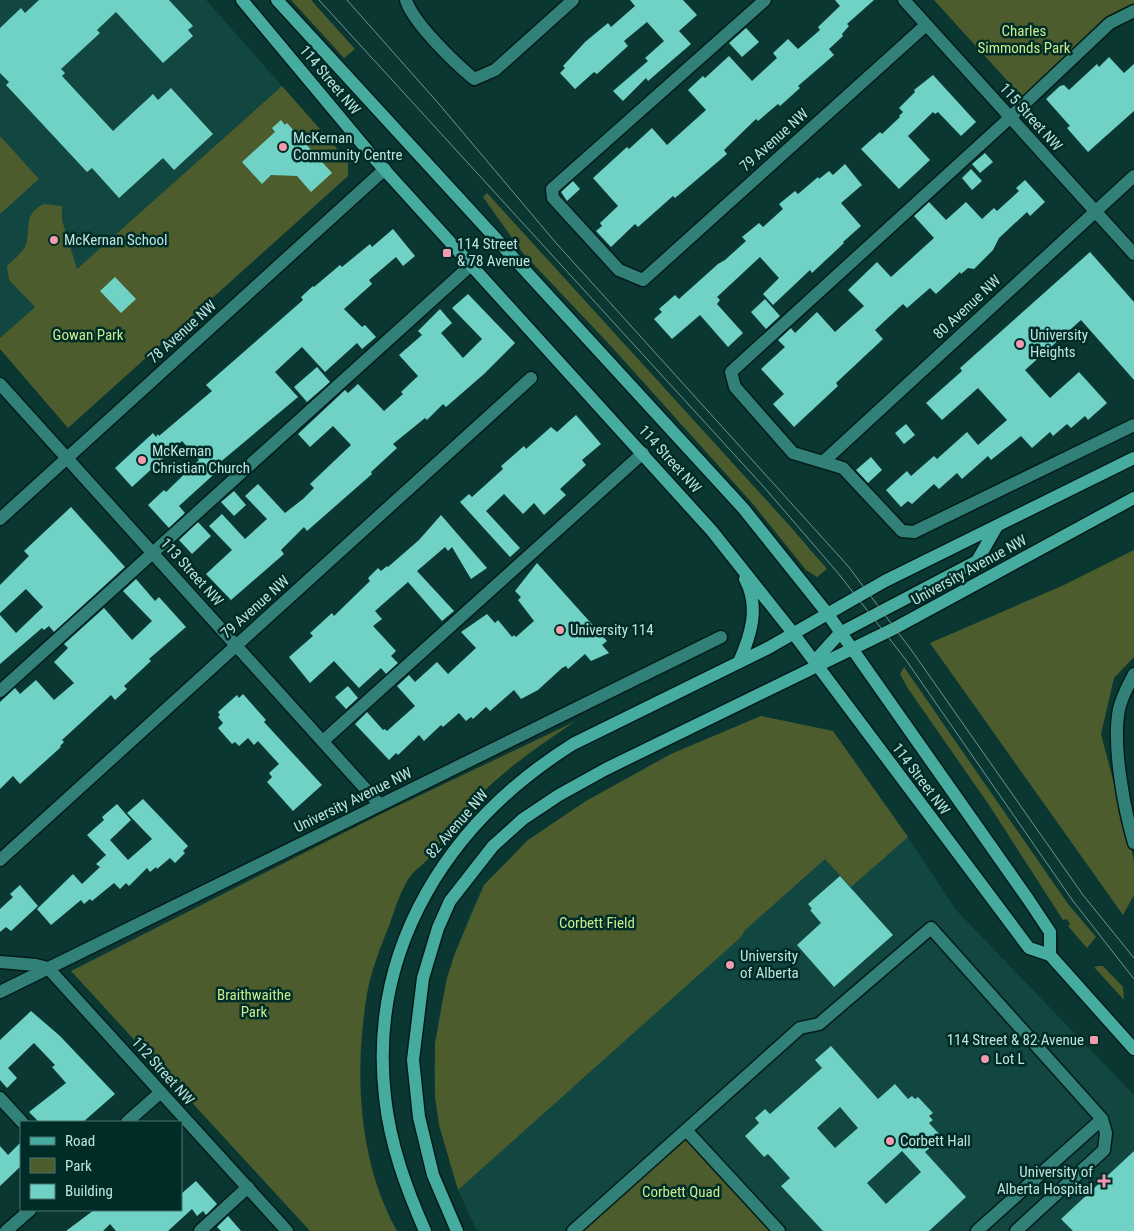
<svg xmlns="http://www.w3.org/2000/svg" width="1134" height="1231" font-family="'Roboto Condensed',sans-serif">
	<rect width="100%" height="100%" fill="#0b3732"/>
	<path fill="#124641" d="M0 0H206L282 86 0 338Z
		M761 716 833 731 908 837 956 910 1134 1095V1231H477L458 1190 439 1125 435 1096 434 1068 439 1017 447 978 470 914 484 885 528 840 586 801 671 754Z"/>
	<path fill="#4c5c2d" d="M291 0H311L355 49 344 58Z
		M934 0H1134V4L1112 15 1022 97Z
		M282 86 348 161V176L68 428 0 349V338L35 307 9 280 7 266C13 260 23 252 26 245 31 228 23 213 44 204L62 206V220L77 269Z
		M0 136 39 179 0 214Z
		M487 193 789 525 827 569 817 577 806 570 753 504 609 344 522 252 483 197Z
		M1134 550V657L1114 678 1101 734 1134 860V895L1123 915 930 643 1064 585Z
		M904 667 1068 904 1096 937 1087 948 1068 926 1070 924 1067 919 1063 920 989 805 907 687 900 674Z
		M761 716 833 731 908 837 851 887 825 859 745 930 741 937 458 1190 439 1125 435 1096V1043L447 978 455 953 484 885 528 840 586 801 671 754Z
		M574 722C542 744 509 766 481 794 461 813 446 837 429 858 424 864 417 868 412 874 401 888 395 909 389 926 380 948 371 971 367 994 354 1072 358 1161 397 1231H310L71 971 385 812Z
		M1098 966H1103L1123 987 1124 1000 1094 967Z
		M684 1137 769 1231H580Z"/>
	<path fill="#70d2c5" fill-rule="evenodd" d="M39 0H169L193 26 188 30 193 36 163 63 116 12 97 30 100 33 61 69 65 73 62 76 113 131 153 94 158 100 171 88 213 134 174 170 163 158 119 198 92 168 87 172 6 85 9 82 0 73V28L21 8 25 13Z
		M630 0H683L697 15 679 31 691 44 648 81 646 78 623 101 613 91 648 61 645 58 664 41 647 22 624 41 628 46 597 74 594 72 575 89 560 73 565 68 563 66 585 42 608 23 611 27 635 6Z
		M835 0H874L847 24 849 26 842 34 843 36 829 49 834 55 798 86 800 88 780 106 778 104 758 121 756 119 724 150 727 154 675 198 673 196 638 227 635 224 611 247 596 231 602 226 600 223 618 206 593 178 627 147 629 149 652 128 667 145 706 110 688 90 703 76 705 78 729 56 752 81 777 58 773 53 788 39 798 49 820 30 818 27 840 6Z
		M746 28 759 42 742 57 729 43Z
		M1109 57 1124 73 1134 64V111L1088 152 1067 128 1070 126 1046 99 1060 86 1064 85 1069 90 1097 64 1099 67Z
		M933 75 976 122 961 136 938 112 935 114 933 112 908 136 930 160 899 189 861 149 880 132 882 134 900 117 899 116 903 112 899 108 915 92 914 90Z
		M281 120 285 125 287 123 332 173 311 192 297 176 271 175 262 184 242 162 275 132 272 128Z
		M985 153 993 162 980 173 972 164Z
		M845 164 862 185 841 203 861 226 843 242 844 243 812 273 810 270 773 305 763 294 779 278 760 257 717 297 720 300 717 304 743 333 728 347 700 315 672 339 654 319 662 312 659 309 675 295 679 299 718 264 725 260 746 241 742 237 759 223 763 227 783 209 779 204 795 191 798 194 818 177 819 179 829 171 833 175Z
		M971 169 982 181 972 190 962 178Z
		M1025 180 1045 202 1030 216 1027 212 999 238 993 250 974 269 968 268 961 274 960 272 936 294 930 288 907 308 903 304 875 330 883 339 836 383 838 386 794 427 773 404 784 394 761 369 785 347 778 340 791 328 795 333 817 312 835 332 864 306 848 290 877 262 891 277 934 238 914 216 929 202 946 220 966 202 982 219 994 208 997 211 1019 191 1016 188Z
		M573 181 580 189 567 201 561 192Z
		M393 229 415 256 403 266 396 257 369 280 372 284 344 309 362 327 365 325 376 337 362 349 357 343 325 372 302 347 275 372 298 397 218 464 222 467 179 506 185 513 169 528 148 505 164 490 166 492 199 460 182 441 132 487 115 468 153 433 156 437 158 434 159 436 212 391 206 385 303 300 301 297 313 286 314 287 340 265 342 267 370 244 372 247Z
		M1090 252 1134 302V380L1081 320 1025 370 1050 398 1079 372 1107 403 1088 420 1085 416 1071 428 1067 424 1053 436 1050 432 1032 448 1021 436 991 460 988 456 962 479 957 473 939 489 934 484 912 504 908 501 901 507 886 490 907 471 911 476 934 456 937 459 967 432 978 445 1007 420 978 388 942 420 926 403 962 371 960 368Z
		M115 277 136 299 121 313 100 291Z
		M468 294 515 343 484 374 446 407 443 404 427 420 425 418 393 444 397 448 371 472 372 474 307 531 304 527 281 550 284 554 231 600 206 574 232 550 209 526 222 514 245 539 267 519 245 496 258 484 285 513 303 499 314 488 310 484 351 445 333 426 310 447 298 434 345 390 348 393 358 384 384 411 403 394 401 392 418 376 399 355 422 335 418 331 440 309 452 323 441 333 463 358 482 339 452 308Z
		M765 299 780 316 766 329 751 312Z
		M317 367 330 382 307 402 294 387Z
		M576 415 601 444 582 460 586 465 560 489 566 495 544 515 534 503 523 514 504 494 486 511 520 548 510 557 460 502 469 494 472 497 503 469 501 466 524 446 526 449 551 427 557 432Z
		M906 424 915 435 904 444 895 433Z
		M871 457 882 470 868 483 856 470Z
		M234 491 246 505 234 516 221 502Z
		M71 507 125 567 54 632 49 626 44 630 42 628 0 664V615L16 633 43 607 26 589 0 613V585L29 556 24 551Z
		M441 515 487 568 471 579 452 547 448 551 445 547 417 571 454 611 442 621 408 582 375 611 382 619 373 626 396 651 391 656 398 663 386 674 381 668 359 688 334 661 310 683 289 657 313 636 310 633 332 613 334 616 370 581 368 578 378 568 381 571 387 566 388 567 419 540Z
		M198 522 211 536 192 554 179 540Z
		M537 563 607 641 602 645 609 653 591 661 585 654 568 669 566 666 562 668 538 690 521 699 514 690 490 711 486 707 473 719 471 717 466 721 459 713 443 727 441 725 424 741 419 735 398 755 396 753 389 760 355 724 367 712 383 730 385 729 387 731 415 706 397 686 409 675 415 682 437 662 448 674 476 648 461 632 487 614 495 623 498 620 512 637 514 635 516 637 534 621 518 600 521 597 515 591Z
		M136 579 155 601 159 597 186 627 149 659 151 661 124 686 127 689 115 700 111 695 62 740 64 742 60 746 61 747 20 784 13 776 0 789V702L15 688 20 694 36 680 54 700 74 683 54 662 68 648 64 644 104 608 132 640 152 621 123 591Z
		M348 686 358 698 346 709 335 697Z
		M243 694 266 720 264 722 322 785 293 811 267 782 272 777 269 773 279 764 258 741 254 745 248 738 239 746 235 742 232 744 218 728 223 723 218 717 220 715 218 712 237 695 239 698Z
		M143 799 188 846 183 851 185 853 175 863 170 858 157 869 156 867 150 872 147 868 129 886 126 883 120 889 114 883 92 901 90 899 84 904 81 900 51 925 37 909 73 874 82 884 100 867 96 864 106 855 87 835 104 820 102 817 117 804 131 820 110 840 128 860 152 839 127 813Z
		M840 876 893 935 834 987 797 945 821 923 810 910 812 909 808 904Z
		M20 885 38 906 11 931 6 927 0 932V909L13 897 10 894Z
		M31 1011 60 1036 115 1094 83 1122H39L29 1112 66 1083 52 1067 55 1065 34 1043 8 1068 17 1078 7 1088 0 1080V1040Z
		M831 1046 878 1099 895 1084 908 1099 912 1096 915 1099 918 1097 933 1113 929 1116 933 1120 929 1123 942 1137 925 1152 966 1197 929 1231H823L781 1186 790 1178 768 1154 764 1157 745 1136 759 1123 755 1118 765 1109 770 1114 822 1068 815 1060ZM840 1107 858 1128 835 1148 817 1128ZM902 1151 921 1172 886 1204 867 1183Z
		M21 1142V1166L0 1186V1146L8 1155Z
		M1134 1151V1231H1073L1061 1219Z
		M196 1181 217 1204 206 1215 203 1211 197 1216 192 1209 168 1231H116L110 1224 103 1231H66L94 1210H181V1194Z
		M228 1216 241 1231H221L217 1227Z"/>
	<g fill="none" stroke-linecap="round" stroke-linejoin="round">
		<g stroke="#041c19" stroke-width="15">
			<path id="minor" d="M406 0C413 23 455 63 474 79L495 70 573 0
				M765 0 552 189 553 198 619 270 643 280 926 25
				M904 0 1134 254
				M1134 11 1110 23 1002 125 731 372 735 387 793 453 843 468 902 531 914 532 1134 425
				M0 384 380 805
				M823 462 1134 176
				M0 519 385 169
				M1134 674C1128 685 1122 697 1119 709 1112 745 1124 808 1134 843
				M0 691 471 265
				M323 741 643 453
				M0 860 531 378
				M0 962 36 965 48 968 287 1231
				M0 992 721 637
				M0 1098 22 1122
				M127 1122 161 1092
				M686 1130 779 1231
				M6 1231 30 1210
				M200 1231 248 1187
				M573 1231 800 1028 819 1024 931 928 1102 1119 1106 1133 1104 1150 1016 1231
				M977 1231 1102 1119"/>
		</g>
		<g stroke="#041c19" stroke-width="15">
			<path id="major" d="M242 0 373 157 712 531 793 633 1029 948 1050 955 1134 1049
				M277 0 743 508 827 613 1028 899 1050 932V955
				M739 662C751 635 760 607 745 579
				M817 666 820 655 840 633 977 561 997 526
				M425 1231C406 1188 390 1144 385 1097 368 947 449 822 573 744L768 648 885 581 1134 458
				M457 1231 433 1175 419 1117 413 1060 423 978 438 928 450 901 493 846 523 819 559 795 606 769 895 628 1134 498"/>
		</g>
		<use href="#minor" stroke="#318178" stroke-width="12"/>
		<use href="#major" stroke="#47aca0" stroke-width="12"/>
		<path stroke="#6e9691" stroke-width="1" d="M319 0 763 486 838 573 906 660 1073 901 1134 979
			M347 0 439 104 556 243 848 566 912 651 1083 895 1134 958"/>
	</g>
	<g fill="#f29aae" stroke="#002c28" stroke-width="2">
		<circle cx="283" cy="147" r="5"/>
		<circle cx="54" cy="240" r="5"/>
		<rect x="442" y="248" width="10" height="10" rx="2.5"/>
		<circle cx="1020" cy="344" r="5"/>
		<circle cx="142" cy="460" r="5"/>
		<circle cx="560" cy="630" r="5"/>
		<circle cx="730" cy="965" r="5"/>
		<rect x="1089" y="1035" width="10" height="10" rx="2.5"/>
		<circle cx="985" cy="1059" r="5"/>
		<circle cx="890" cy="1141" r="5"/>
		<path d="M1101.5 1173.5h5v5h5v5h-5v5h-5v-5h-5v-5h5z"/>
	</g>
	<g text-anchor="middle" stroke-width="5" stroke-linejoin="round" paint-order="stroke">
		<g font-size="15" fill="#c9eb8d" stroke="#002c28">
			<text x="1024" y="36">Charles<tspan x="1024" dy="17">Simmonds Park</tspan></text>
			<text x="88" y="340">Gowan Park</text>
			<text x="597" y="928">Corbett Field</text>
			<text x="254" y="1000">Braithwaithe<tspan x="254" dy="17">Park</tspan></text>
			<text x="681" y="1197">Corbett Quad</text>
		</g>
		<g font-size="15" fill="#bee3dd" stroke="#002c28">
			<text transform="translate(330 80) rotate(50)" y="5">114 Street NW</text>
			<text transform="translate(1031 117) rotate(48)" y="5">115 Street NW</text>
			<text transform="translate(774 140) rotate(-42)" y="5">79 Avenue NW</text>
			<text transform="translate(967 307) rotate(-43)" y="5">80 Avenue NW</text>
			<text transform="translate(182 332) rotate(-42)" y="5">78 Avenue NW</text>
			<text transform="translate(670 459) rotate(48)" y="5">114 Street NW</text>
			<text transform="translate(969 570) rotate(-29)" y="5">University Avenue NW</text>
			<text transform="translate(192 572) rotate(48)" y="5">113 Street NW</text>
			<text transform="translate(255 607) rotate(-42)" y="5">79 Avenue NW</text>
			<text transform="translate(921 779) rotate(53)" y="5">114 Street NW</text>
			<text transform="translate(353 800) rotate(-26)" y="5">University Avenue NW</text>
			<text transform="translate(457 824) rotate(-49)" y="5">82 Avenue NW</text>
			<text transform="translate(163 1071) rotate(48)" y="5">112 Street NW</text>
		</g>
		<g font-size="15" fill="#bee3dd" stroke="#002c28" text-anchor="start">
			<text x="293" y="143">McKernan<tspan x="293" dy="17">Community Centre</tspan></text>
			<text x="64" y="245">McKernan School</text>
			<text x="457" y="249">114 Street<tspan x="457" dy="17">&amp; 78 Avenue</tspan></text>
			<text x="1030" y="340">University<tspan x="1030" dy="17">Heights</tspan></text>
			<text x="152" y="456">McKernan<tspan x="152" dy="17">Christian Church</tspan></text>
			<text x="570" y="635">University 114</text>
			<text x="740" y="961">University<tspan x="740" dy="17">of Alberta</tspan></text>
			<text x="1084" y="1045" text-anchor="end">114 Street &amp; 82 Avenue</text>
			<text x="995" y="1064">Lot L</text>
			<text x="900" y="1146">Corbett Hall</text>
			<text x="1093" y="1177" text-anchor="end">University of<tspan x="1093" dy="17">Alberta Hospital</tspan></text>
		</g>
	</g>
	<rect x="20" y="1121" width="162" height="90" fill="#002c28" stroke="#4c7570"/>
	<rect x="30" y="1137" width="25" height="8" fill="#47aca0" stroke="#4c7570"/>
	<text x="65" y="1146" font-size="15" fill="#bee3dd">Road</text>
	<rect x="30" y="1158" width="25" height="15" fill="#4c5c2d" stroke="#4c7570"/>
	<text x="65" y="1171" font-size="15" fill="#bee3dd">Park</text>
	<rect x="30" y="1184" width="25" height="15" fill="#70d2c5" stroke="#4c7570"/>
	<text x="65" y="1196" font-size="15" fill="#bee3dd">Building</text>
</svg>
